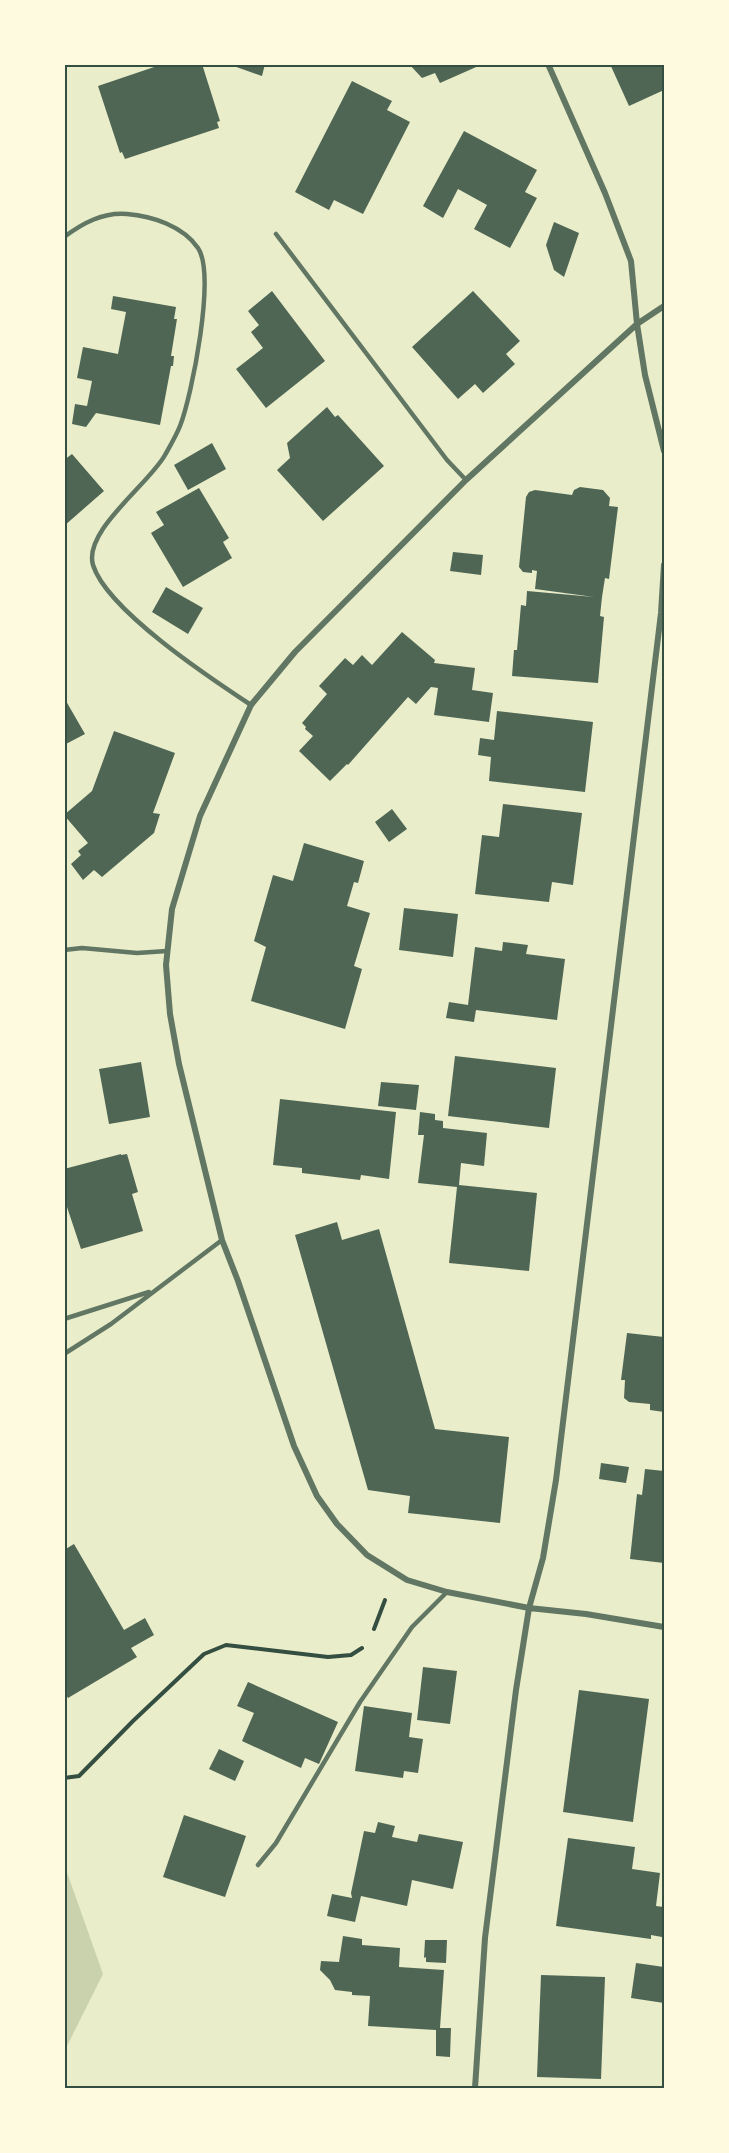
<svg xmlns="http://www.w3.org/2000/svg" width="729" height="2153" font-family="Literata,serif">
	<rect width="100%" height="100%" fill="#e9edc9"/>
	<path fill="#cad2ad" d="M64 1864 103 1974 65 2050H64Z"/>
	<path fill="#4f6655" d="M163 64H202L220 121 217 122 219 128 125 159 122 152 120 153 98 86Z
		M228 64H265L262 76Z
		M409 64H483L440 83 435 73 422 78Z
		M610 64H664V90L629 106Z
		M352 81 392 101 387 110 410 122 363 214 334 200 329 210 295 192Z
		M464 131 537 170 525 192 537 198 510 248 474 229 487 205 458 189 443 218 423 206Z
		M554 222 579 233 564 277 554 270 546 245Z
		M272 291 325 361 266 408 236 369 263 348 251 332 259 325 248 311Z
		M473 291 520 341 506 354 515 364 483 393 475 384 458 399 412 347Z
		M113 296 176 307 174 319H177L171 356H174L173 366H171L160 425 96 413 86 427 72 424 75 404 87 406 92 381 77 378 83 347 118 354 126 312 111 309Z
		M327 407 335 417 338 415 384 466 323 521 277 470 290 458 287 443Z
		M212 443 226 469 188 490 174 465Z
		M72 454 104 491 64 526V460Z
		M580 487 603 490 610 498 609 506 618 507 609 579 605 578 602 597 600 616 604 617 598 683 512 676 514 650H517L521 605 526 606 527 591 594 597 535 589 537 571 532 570V573L523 572 519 567 526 497 529 492 535 490 572 495 574 490Z
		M199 488 229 538 223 542 232 558 183 587 151 533 164 525 156 512Z
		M453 552 483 555 481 575 450 571Z
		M166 587 203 608 188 634 152 612Z
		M402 632 435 660 434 663 475 668 472 690 493 693 489 722 434 715 438 688 431 687 416 704 408 697 348 765 347 764 330 781 299 751 313 736 305 729 306 727 302 723 327 694 319 686 345 658 353 665 362 655 372 665Z
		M66 701 85 734 64 745V702Z
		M497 711 593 722 585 792 489 781 491 757 478 755 480 738 494 740Z
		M114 731 175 753 153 813 160 814 154 833 102 877 94 870 83 880 71 864 81 855 78 851 88 843 64 815 92 791Z
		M503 804 582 813 573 885 552 882 549 902 475 894 482 835 499 837Z
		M392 809 407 829 389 842 375 822Z
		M304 843 364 861 358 883 354 882 347 906 370 913 354 966 362 969 345 1029 251 1001 266 947 254 941 273 875 293 881Z
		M404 908 458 914 453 957 399 950Z
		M503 942 528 945 526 954 565 959 557 1020 476 1010 474 1022 446 1018 449 1002 468 1005 475 947 502 951Z
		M455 1056 556 1068 549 1128 448 1116Z
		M141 1062 150 1117 109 1124 99 1069Z
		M381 1082 419 1085 416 1110 378 1106Z
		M280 1099 396 1112 389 1179 361 1175 360 1180 302 1173V1168L273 1165Z
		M420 1112 435 1114V1120L443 1121V1128L487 1133 484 1166 461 1163 459 1185 537 1193 529 1271 449 1263 457 1187 418 1183 424 1135H418Z
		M121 1154V1155L127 1154 138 1192 132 1194 143 1231 81 1249 64 1198V1169Z
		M337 1222 342 1240 379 1229 435 1429 509 1437 500 1523 408 1513 410 1496 368 1490 295 1235Z
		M627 1333 664 1337V1412L650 1410V1404L629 1402 624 1398 625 1380H621Z
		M601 1463 629 1467 626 1483 599 1479Z
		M645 1469 664 1471V1563L630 1559 637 1494 642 1495Z
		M74 1544 124 1630 145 1618 154 1635 131 1648 137 1657 68 1698 64 1692V1550Z
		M423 1667 457 1671 450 1724 417 1720Z
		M248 1682 338 1722 319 1764 305 1758 301 1768 242 1741 254 1713 237 1706Z
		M579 1690 649 1699 633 1822 563 1812Z
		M364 1706 412 1713 409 1737 423 1739 418 1773 404 1771 403 1778 355 1771Z
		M219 1749 244 1761 235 1781 209 1769Z
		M184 1815 246 1836 225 1897 163 1877Z
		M378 1822 395 1826 392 1837 417 1842 419 1834 463 1842 453 1889 412 1880 407 1906 361 1896 355 1922 327 1916 332 1894 352 1898 351 1893 364 1831 375 1833Z
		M568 1838 635 1847 632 1869 660 1873 656 1906 664 1907 662 1937 651 1935V1939L556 1926Z
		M343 1936 362 1939V1945L400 1948 399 1967 444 1970 440 2028H451L450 2057 436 2056V2030L368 2026 370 1996 352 1995V1992L335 1990 330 1980 320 1970 321 1961 339 1962Z
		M425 1940H447L446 1963 426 1962V1957L424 1958Z
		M636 1963 664 1967V2003L631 1998Z
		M541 1975 605 1977 601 2079 537 2077Z"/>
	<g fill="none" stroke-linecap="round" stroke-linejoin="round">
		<path stroke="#344e41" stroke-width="4" d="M374 1629 385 1600
			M64 1778 79 1776 133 1721 204 1654 226 1645 328 1657 351 1655 362 1648"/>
		<path stroke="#617663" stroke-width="4.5" d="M276 234 447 460 466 480
			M64 237C83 223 103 212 127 214 152 216 183 226 198 248 216 275 192 395 180 426 176 436 170 446 165 455 149 484 83 531 93 565 107 610 210 678 251 705
			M64 950 82 948 137 953 167 951
			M64 1319 149 1292
			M64 1354 111 1324 222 1240
			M258 1865 276 1843 360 1702 412 1627 447 1592"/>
		<path stroke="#617663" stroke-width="6" d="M548 64 605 193 631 261 637 324 645 375 664 451
			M664 306 637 324 466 480 295 652 251 705 200 816 172 909 166 965 170 1014 179 1064 222 1240 238 1281 294 1446 317 1496 337 1524 367 1555 407 1580 447 1592 529 1608 586 1614 664 1627
			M475 2088 485 1938 516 1690 529 1608 543 1558 556 1480 661 613 664 565"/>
	</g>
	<rect width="729" height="2153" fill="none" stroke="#fefae0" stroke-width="132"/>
	<rect x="66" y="66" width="597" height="2021" fill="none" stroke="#344e41" stroke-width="2"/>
</svg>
